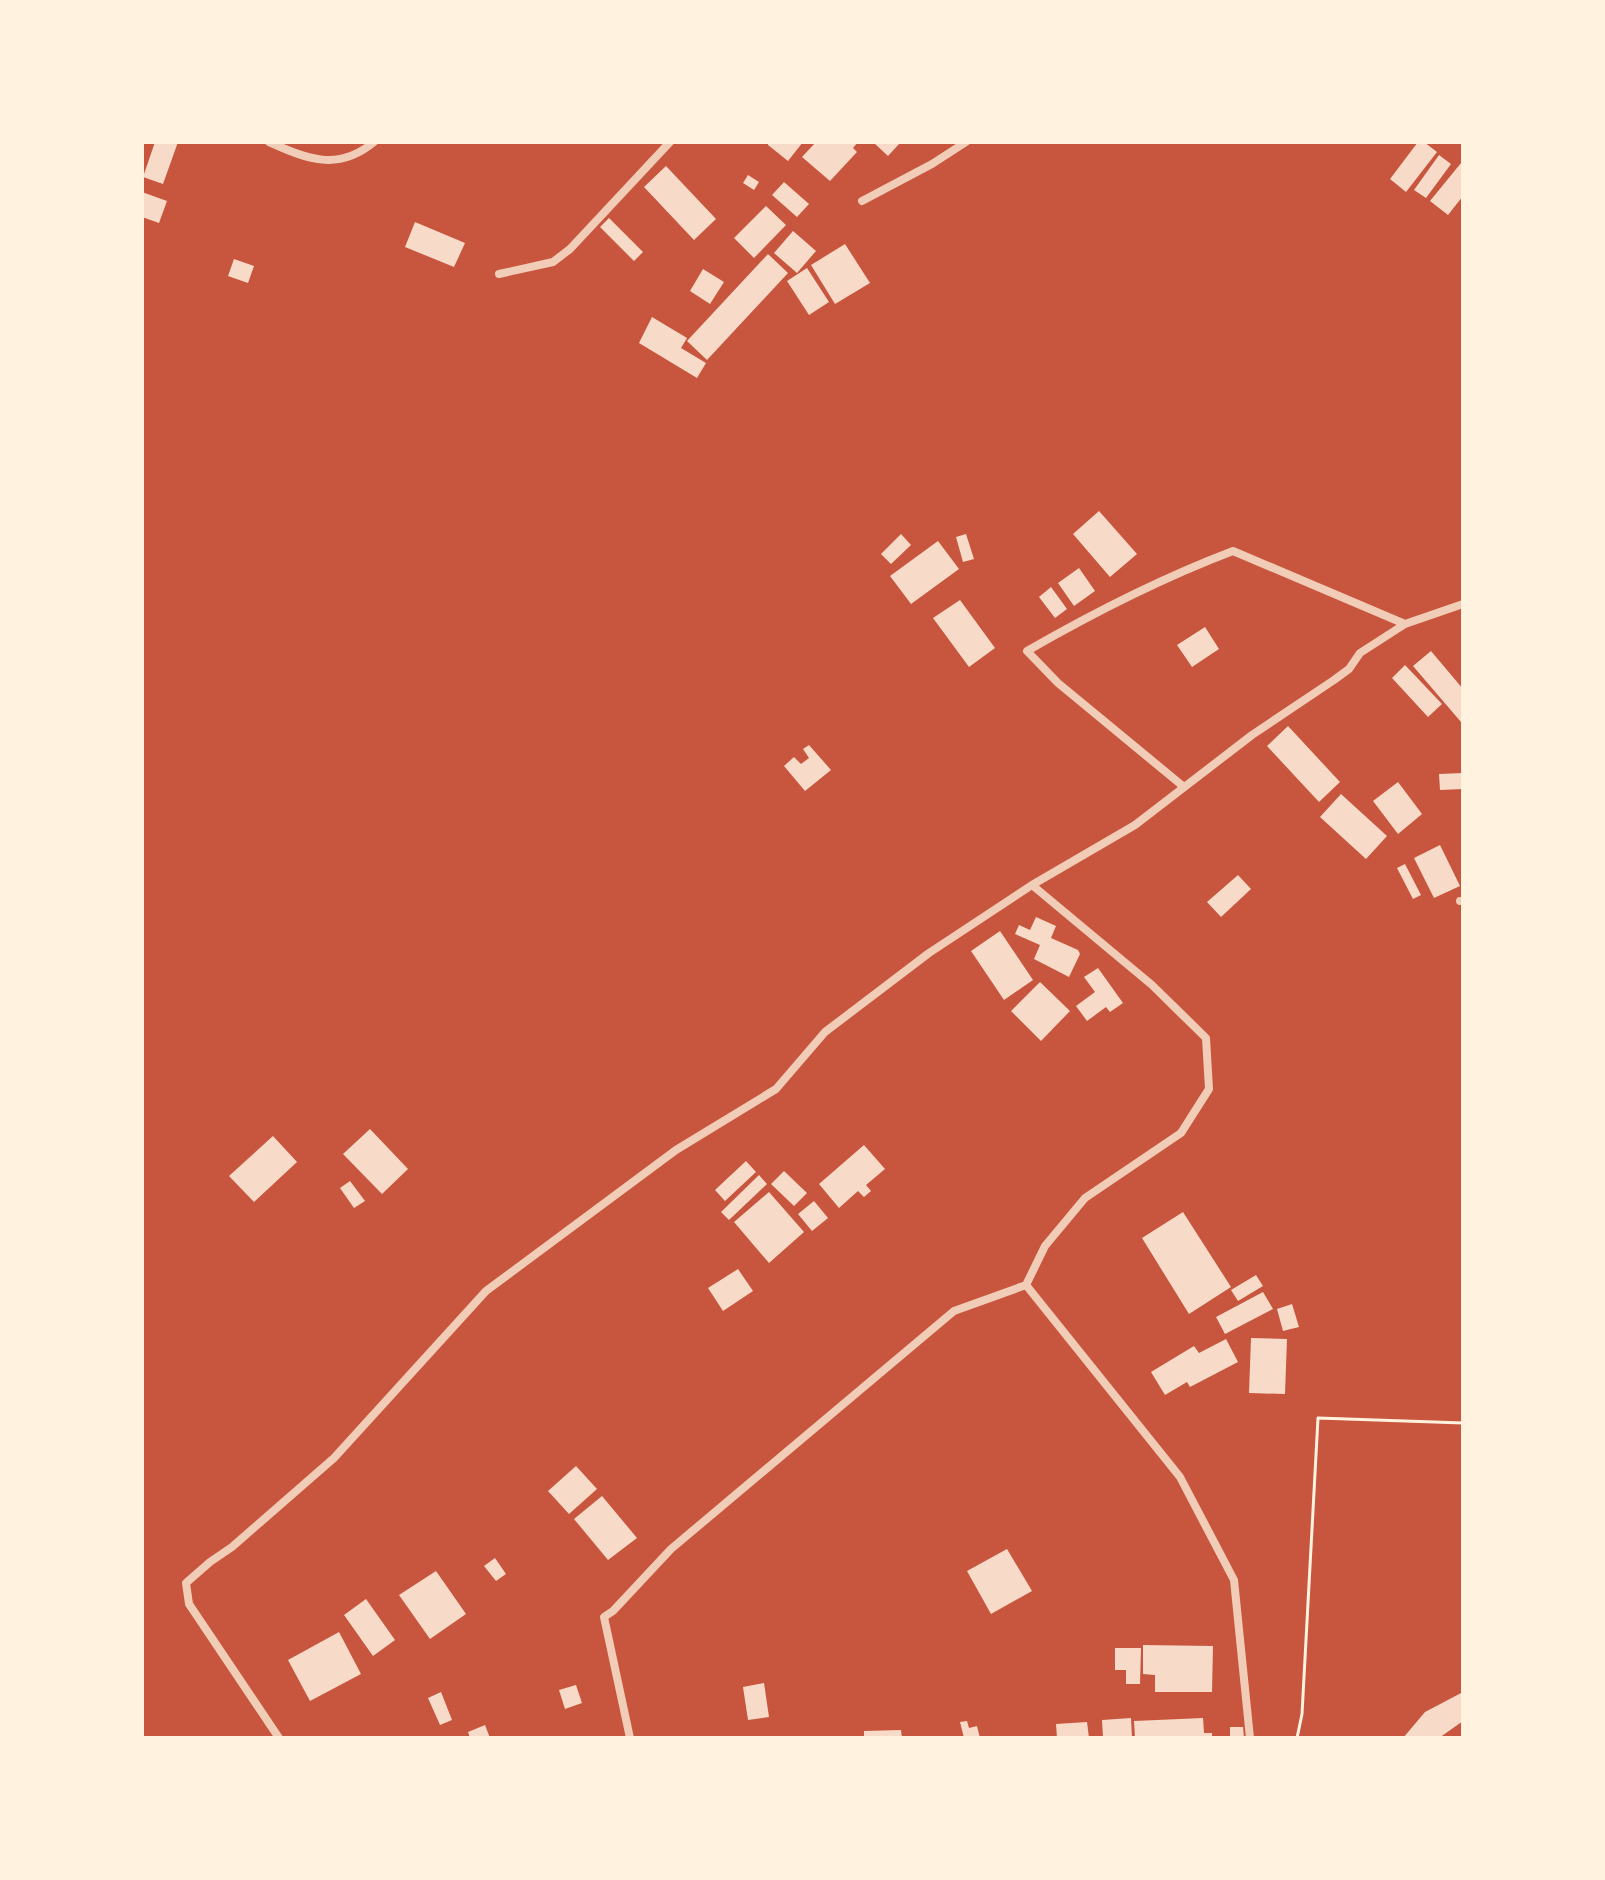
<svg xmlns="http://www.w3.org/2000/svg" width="1605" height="1880" font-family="'PT Sans',sans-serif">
	<rect width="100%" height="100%" fill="#c8553d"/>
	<path fill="#f7dbc8" d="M155 142H178L163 184 143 177Z
		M768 142H803L788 161 768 145Z
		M816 142H858L853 148 857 152 830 181 802 157Z
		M873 142H897L899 144 888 156Z
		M1418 142H1424L1437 152 1406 192 1390 179Z
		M1439 155 1451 164 1426 198 1414 190Z
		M1461 163 1463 196 1448 215 1430 201Z
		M666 166 716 219 694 240 644 187Z
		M748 175 759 182 754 190 743 183Z
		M784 182 809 204 797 217 772 195Z
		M142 192 167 201 159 223 142 217Z
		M766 206 786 225 754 258 734 238Z
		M609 218 643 252 634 261 600 227Z
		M415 222 465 243 454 267 405 247Z
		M793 231 816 251 797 273 774 253Z
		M845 244 870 283 835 304 811 265Z
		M768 254 788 273 707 360 687 341Z
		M234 259 254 266 248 283 228 276Z
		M807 268 829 302 809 315 787 281Z
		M703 269 724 282 710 304 690 291Z
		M652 317 687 338 681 348 706 363 697 378 639 343Z
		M1099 511 1137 554 1110 577 1073 534Z
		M901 534 911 545 891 564 881 554Z
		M966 534 974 559 963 562 956 537Z
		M938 541 959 569 911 604 890 576Z
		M1079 568 1095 591 1074 606 1058 583Z
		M1051 587 1067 609 1055 618 1039 597Z
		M960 600 995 648 969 667 933 618Z
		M1205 627 1219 649 1192 667 1177 645Z
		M1431 651 1463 689 1461 722 1413 666Z
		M1405 665 1442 704 1428 717 1392 678Z
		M1288 726 1340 782 1319 802 1267 746Z
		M809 745 831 770 805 791 784 766 794 757 801 764 809 758 803 749Z
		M1463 773V789L1440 790 1439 774Z
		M1398 782 1422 814 1398 834 1373 801Z
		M1341 794 1387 836 1366 859 1320 817Z
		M1440 845 1460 886 1434 898 1414 858Z
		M1405 864 1421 895 1413 899 1397 868Z
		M1238 875 1251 889 1221 917 1207 902Z
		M1036 917 1056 926 1051 938 1078 950 1080 954 1069 977 1034 959 1040 945 1015 934 1019 925 1030 930Z
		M1000 931 1033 980 1004 1000 971 951Z
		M1098 968 1123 1003 1110 1012 1106 1007 1087 1021 1076 1006 1095 992 1084 977Z
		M1040 982 1070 1011 1041 1041 1011 1011Z
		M370 1129 408 1169 382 1194 343 1154Z
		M273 1136 297 1162 254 1202 229 1176Z
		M864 1145 885 1169 866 1185 871 1191 864 1197 858 1191 839 1208 819 1184Z
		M746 1161 756 1172 725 1201 715 1190Z
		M784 1171 807 1193 794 1206 771 1184Z
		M759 1175 767 1184 729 1220 721 1212Z
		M350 1181 365 1201 354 1208 340 1188Z
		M769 1192 804 1232 769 1263 734 1222Z
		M814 1201 828 1218 812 1231 798 1214Z
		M1183 1212 1231 1287 1189 1314 1142 1238Z
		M738 1269 753 1291 723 1311 708 1288Z
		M1256 1275 1263 1286 1238 1301 1231 1290Z
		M1263 1292 1273 1309 1225 1334 1216 1317Z
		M1292 1304 1299 1327 1283 1331 1277 1309Z
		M1251 1338 1287 1339 1285 1394 1249 1393Z
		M1226 1339 1238 1362 1190 1387 1187 1382 1165 1395 1151 1372 1194 1346 1199 1353Z
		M576 1466 597 1489 569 1514 548 1491Z
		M602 1496 637 1538 608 1560 574 1519Z
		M1007 1549 1032 1591 991 1614 967 1571Z
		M495 1558 506 1574 496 1581 484 1566Z
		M436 1571 466 1614 430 1639 399 1595Z
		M366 1599 395 1640 373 1656 344 1615Z
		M339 1632 361 1674 310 1701 288 1660Z
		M1143 1645 1213 1646 1212 1692H1155V1675L1143 1674Z
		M1115 1648H1141L1140 1684H1126V1670H1115Z
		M764 1683 769 1717 748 1720 743 1687Z
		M576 1685 582 1703 565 1709 559 1690Z
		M441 1692 452 1720 440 1725 428 1698Z
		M1463 1692V1721L1439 1738H1403L1425 1712Z
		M1131 1718 1132 1738H1103L1102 1720Z
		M1203 1718 1204 1733H1212V1738H1135L1134 1721Z
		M967 1721 969 1728 977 1726 980 1738H964L960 1722Z
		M1087 1722 1089 1738H1057L1056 1724Z
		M485 1725 490 1738H470L468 1732Z
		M1230 1727H1243L1244 1738H1230Z
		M901 1730 902 1738H864V1731Z"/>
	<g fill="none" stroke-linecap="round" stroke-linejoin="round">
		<path stroke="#fff3e0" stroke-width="3" d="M1297 1738 1302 1714 1318 1418 1463 1423"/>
		<path stroke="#f1ccb7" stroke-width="8" d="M269 142C307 159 338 172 374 142
			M862 201 932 164 966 142
			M499 274 553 262 570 249 670 142
			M1184 787 1058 683 1027 651C1093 613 1162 578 1233 551L1405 624
			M1032 885 1152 985 1206 1038 1209 1089 1181 1133 1085 1198 1045 1246 1026 1285 1180 1477 1234 1580 1250 1738
			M1460 901H1463
			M279 1738 189 1604 186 1583 210 1562 232 1547 334 1458 486 1291 676 1150 776 1089 825 1032 929 953 1032 885 1135 825 1252 735 1334 680 1349 669 1360 653 1405 624 1463 604
			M630 1738 604 1617 613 1611 671 1549 954 1311 1026 1285"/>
	</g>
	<rect width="1605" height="1880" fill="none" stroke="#fff3e0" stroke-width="288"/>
</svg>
